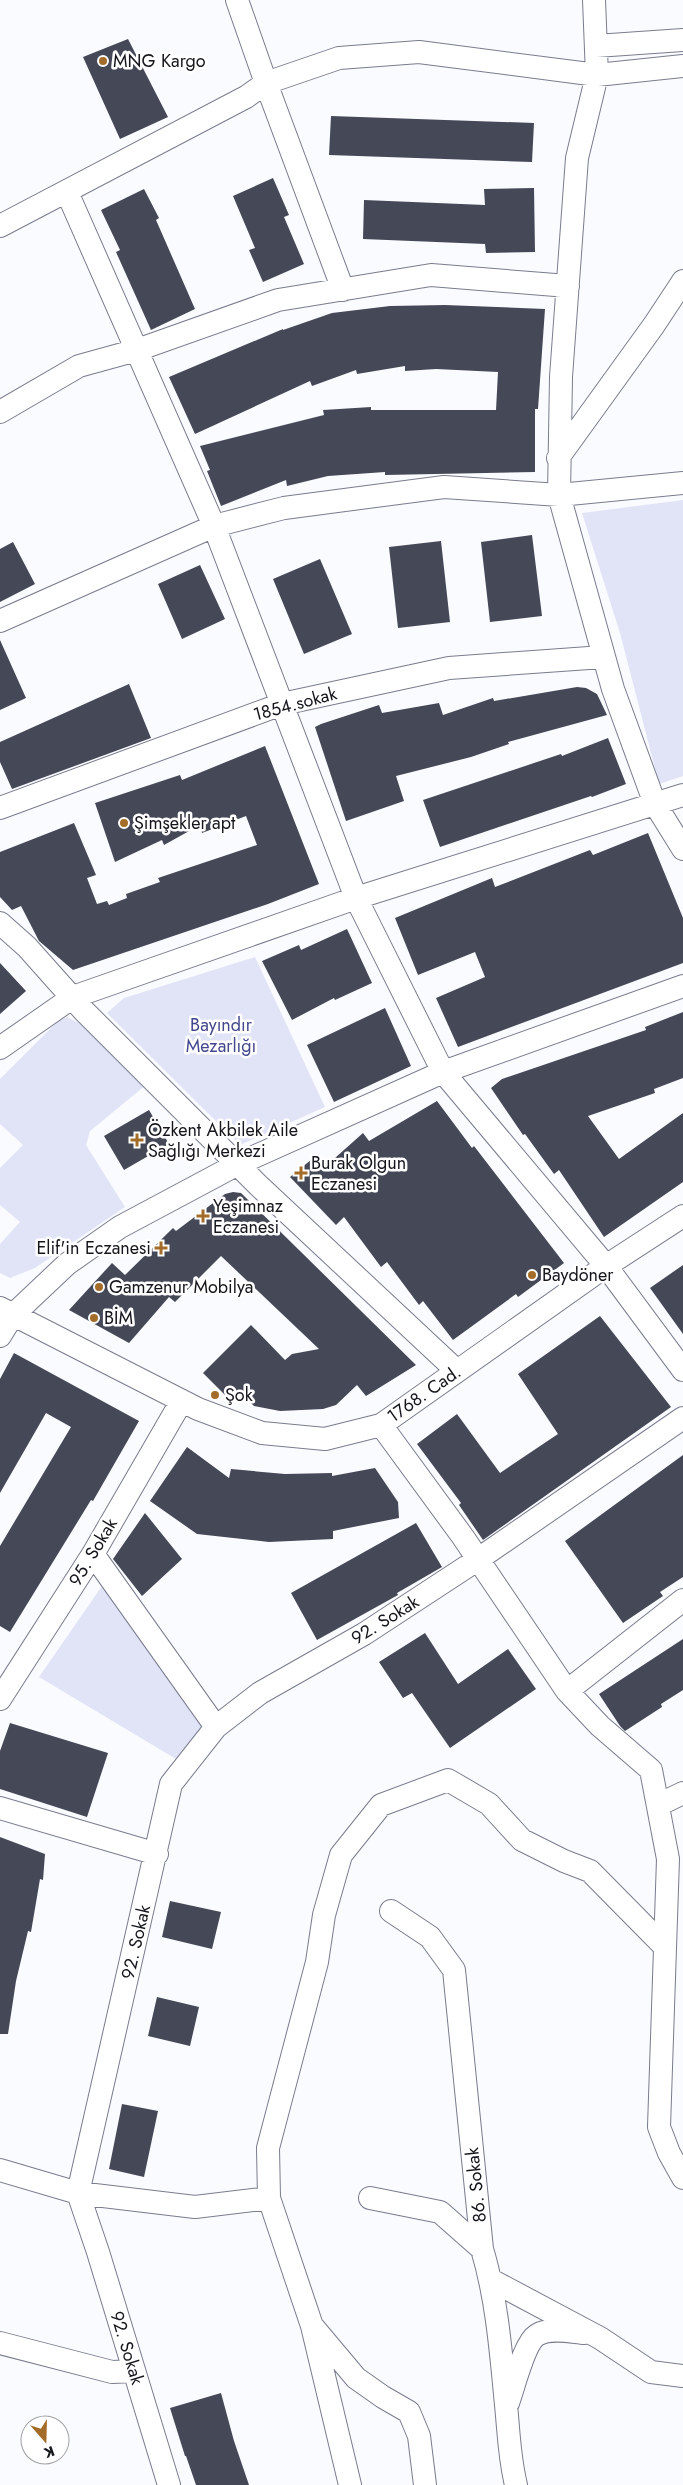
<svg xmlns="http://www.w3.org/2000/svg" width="683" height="2485" font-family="Jost,sans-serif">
	<rect width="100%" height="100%" fill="#fafbff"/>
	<path fill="#e1e4f7" d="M683 500V776L659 784 620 633 582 513Z
		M255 957 325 1107 240 1145 107 1013 124 998Z
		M67 1017 79 1023 146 1085 90 1131 86 1145 125 1207 35 1268 10 1278 0 1273V1244L20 1222 0 1205V1168L23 1145 0 1124V1079L57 1022Z
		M102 1586 204 1727 176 1759 39 1677Z"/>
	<path fill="#454857" d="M128 39 168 117 120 139 83 57Z
		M331 116 534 123 532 162 329 155Z
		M273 178 289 215 284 217 304 264 263 282 249 250 255 248 233 196Z
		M534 188 535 252 486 253 485 244 363 239 364 200 485 205 484 189Z
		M144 189 159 218 156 220 195 309 151 330 116 252 120 250 101 210Z
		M445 305 545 309 538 409H535V472L385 475V472L328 476 287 486 286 480 221 506 207 471 210 470 200 446 324 415 323 410 371 407V410H496L498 372 436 369 405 371V366L357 374 356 370 312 386 310 381 195 434 169 377 283 329V330L332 313 390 306Z
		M532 535 542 616 490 622 481 542Z
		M441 541 450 622 398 628 389 547Z
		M13 542 35 584 0 602V549Z
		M320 559 352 634 304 654 273 579Z
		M200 565 225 619 182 639 158 584Z
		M0 640 26 698 0 710Z
		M129 684 151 738 12 789 0 762V742Z
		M577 687 586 688 597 694 607 715 508 742 509 744 471 757 396 776 404 801 346 821 315 727 321 724 379 705 382 713 439 703 443 715 493 698 494 701Z
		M608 738 626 784 592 797 591 796 440 847 423 800 561 754 562 756Z
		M265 746 319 884 268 904 73 970 39 941 21 906 12 910 0 897V852L74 823 96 875 87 878 97 904 107 901 109 905 127 898 126 894 160 882 158 878 257 845 246 816 202 833 200 825 164 845 162 840 115 862 95 803 180 775 182 780Z
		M648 833 683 918V963L458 1047 436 998 485 977 475 952 418 975 395 918 492 878 495 887 590 850 593 855Z
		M347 929 372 983 335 1000 334 998 292 1020 262 961 299 945 301 950Z
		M0 963 26 991 0 1014Z
		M385 1008 411 1066 334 1102 307 1045Z
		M683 1012V1078L654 1089 655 1093 588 1116 619 1159 683 1113V1182L604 1237 559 1170 554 1174 525 1134 523 1135 491 1088 502 1079 646 1030 645 1027Z
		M437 1101 472 1148 474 1146 564 1263 518 1297 516 1294 453 1340 423 1301 419 1305 387 1262 381 1267 344 1217 336 1225 290 1177 317 1155 326 1166 363 1133 369 1141Z
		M149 1110 169 1144 124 1170 104 1136Z
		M233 1192 241 1193 416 1365 366 1396 357 1385 336 1405 323 1409 280 1411 254 1406 238 1390 229 1399 203 1373 251 1325 285 1360 292 1354 319 1349 221 1256 175 1302 169 1297 129 1343 69 1310 112 1263 125 1275 173 1228 176 1231 225 1194Z
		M683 1265V1334L650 1288Z
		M600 1316 671 1407 483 1540 459 1505 461 1503 417 1444 457 1414 500 1473 558 1434 518 1374Z
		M14 1353 139 1421 93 1501 91 1500 10 1632 0 1626V1546L71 1427 46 1413 0 1493V1379Z
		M187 1447 229 1478 231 1469 285 1474 332 1473V1476L375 1468 398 1502 399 1518 333 1531V1539L269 1542 197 1534 150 1501Z
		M683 1455V1577L660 1592 663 1596 623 1623 565 1541Z
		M145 1513 182 1559 142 1596 113 1559Z
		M416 1523 442 1567 397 1593 398 1595 317 1640 291 1593Z
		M425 1633 458 1684 508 1649 536 1689 450 1748 412 1693 403 1698 379 1662Z
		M683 1639V1690L661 1704 662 1707 625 1731 620 1726 599 1694Z
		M10 1723 108 1753 87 1817 0 1789V1751Z
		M0 1837 45 1854 43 1880 40 1879 31 1932 28 1931 16 1981 8 2034H0Z
		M170 1901 221 1912 212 1949 162 1937Z
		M157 1997 199 2007 190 2046 148 2036Z
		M122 2104 158 2111 144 2177 109 2169Z
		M221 2393 234 2441 249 2485H196L186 2456H185L170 2408Z"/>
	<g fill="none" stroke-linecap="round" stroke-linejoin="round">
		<g stroke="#797c8d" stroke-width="24">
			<path id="minor" d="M237 0 266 83 343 290
				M594 0 597 75 577 158 561 377 559 495 613 689 655 804 683 849
				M596 46 683 40
				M67 192 214 526 356 898 443 1072 606 1266 683 1370
				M0 226 246 97 266 83 339 58 419 52 597 75 683 66
				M0 412 79 366 137 350 278 300 431 275 568 286
				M558 458 654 325 683 281
				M0 621 214 526 284 508 444 487 559 495 683 483
				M0 808 282 704 449 668 603 657
				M0 923 27 947 84 1011 258 1185 457 1371
				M0 1048 73 997 356 898 683 795
				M0 1308 198 1409 262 1433 325 1439 381 1425 606 1266 683 1216
				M0 1336 13 1315 67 1264 120 1227 238 1164 443 1072 683 986
				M381 1425 463 1537 567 1691 600 1726 651 1770 668 1859 659 2127 669 2153 683 2178
				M93 1554 216 1727
				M567 1691 683 1600
				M0 1699 93 1554 181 1402
				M658 1805 683 1793
				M0 1808 157 1854
				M391 1911 430 1937 454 1970 482 2249C497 2299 501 2353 506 2405 509 2434 509 2456 516 2485
				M0 2170 78 2193 195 2207 269 2198
				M370 2198 440 2212 482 2249
				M491 2280 600 2338 651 2372 683 2376
				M314 2328 356 2378 383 2397 409 2412 419 2436 425 2485
				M0 2343 112 2372 134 2371
				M508 2403C514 2387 524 2343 537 2335 550 2327 571 2332 585 2333
				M169 2485 98 2252 78 2193 171 1784 216 1727 260 1693 364 1634 477 1560 683 1418
				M350 2485 312 2326 269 2198 268 2148 317 1962 324 1915 341 1855 381 1805 448 1780 489 1804 522 1840 564 1861 590 1871 664 1946"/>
		</g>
		<use href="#minor" stroke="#fff" stroke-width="22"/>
	</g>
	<g fill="#a46c29" stroke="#fff" stroke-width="2">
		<circle cx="103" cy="61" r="5"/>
		<circle cx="124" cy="823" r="5"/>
		<path d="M134.5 1132.5h5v5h5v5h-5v5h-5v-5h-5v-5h5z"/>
		<path d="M298.5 1165.5h5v5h5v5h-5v5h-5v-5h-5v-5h5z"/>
		<path d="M200.5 1208.5h5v5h5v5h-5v5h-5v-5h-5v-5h5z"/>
		<path d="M158.5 1240.5h5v5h5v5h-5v5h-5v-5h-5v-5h5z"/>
		<circle cx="532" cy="1275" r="5"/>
		<circle cx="99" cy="1287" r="5"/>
		<circle cx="94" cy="1318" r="5"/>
		<circle cx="215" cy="1395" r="5"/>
	</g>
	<g text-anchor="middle" stroke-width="5" stroke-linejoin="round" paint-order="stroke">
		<g font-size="18" fill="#15161c" stroke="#fff" text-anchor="start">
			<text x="113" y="67">MNG Kargo</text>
			<text x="134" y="829">Şimşekler apt</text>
			<text x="148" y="1136">Özkent Akbilek Aile<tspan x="148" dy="21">Sağlığı Merkezi</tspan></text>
			<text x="311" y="1169">Burak Olgun<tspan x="311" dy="21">Eczanesi</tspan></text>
			<text x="213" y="1212">Yeşimnaz<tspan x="213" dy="21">Eczanesi</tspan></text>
			<text x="151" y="1254" text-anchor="end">Elif'in Eczanesi</text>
			<text x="542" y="1281">Baydöner</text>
			<text x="109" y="1293">Gamzenur Mobilya</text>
			<text x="104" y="1324">BİM</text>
			<text x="225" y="1401">Şok</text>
		</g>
		<g font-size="18" fill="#15161c" stroke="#fff">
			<text transform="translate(295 704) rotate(-15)" y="6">1854.sokak</text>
			<text transform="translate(424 1394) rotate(-35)" y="6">1768. Cad.</text>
			<text transform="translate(93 1552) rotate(-59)" y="6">95. Sokak</text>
			<text transform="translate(385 1620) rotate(-32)" y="6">92. Sokak</text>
			<text transform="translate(136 1942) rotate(-77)" y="6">92. Sokak</text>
			<text transform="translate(476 2185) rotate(-96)" y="6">86. Sokak</text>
			<text transform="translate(127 2348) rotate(73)" y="6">92. Sokak</text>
		</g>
		<g font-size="18" fill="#43478d" stroke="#fff">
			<text x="221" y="1031">Bayındır<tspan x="221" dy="21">Mezarlığı</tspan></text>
		</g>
	</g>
	<g transform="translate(45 2440) rotate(160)"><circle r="24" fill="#ffffff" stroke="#a1a2a4"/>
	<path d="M0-4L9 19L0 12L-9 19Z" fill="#a46c29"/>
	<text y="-8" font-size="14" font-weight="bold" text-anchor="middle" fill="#15161c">K</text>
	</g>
</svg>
